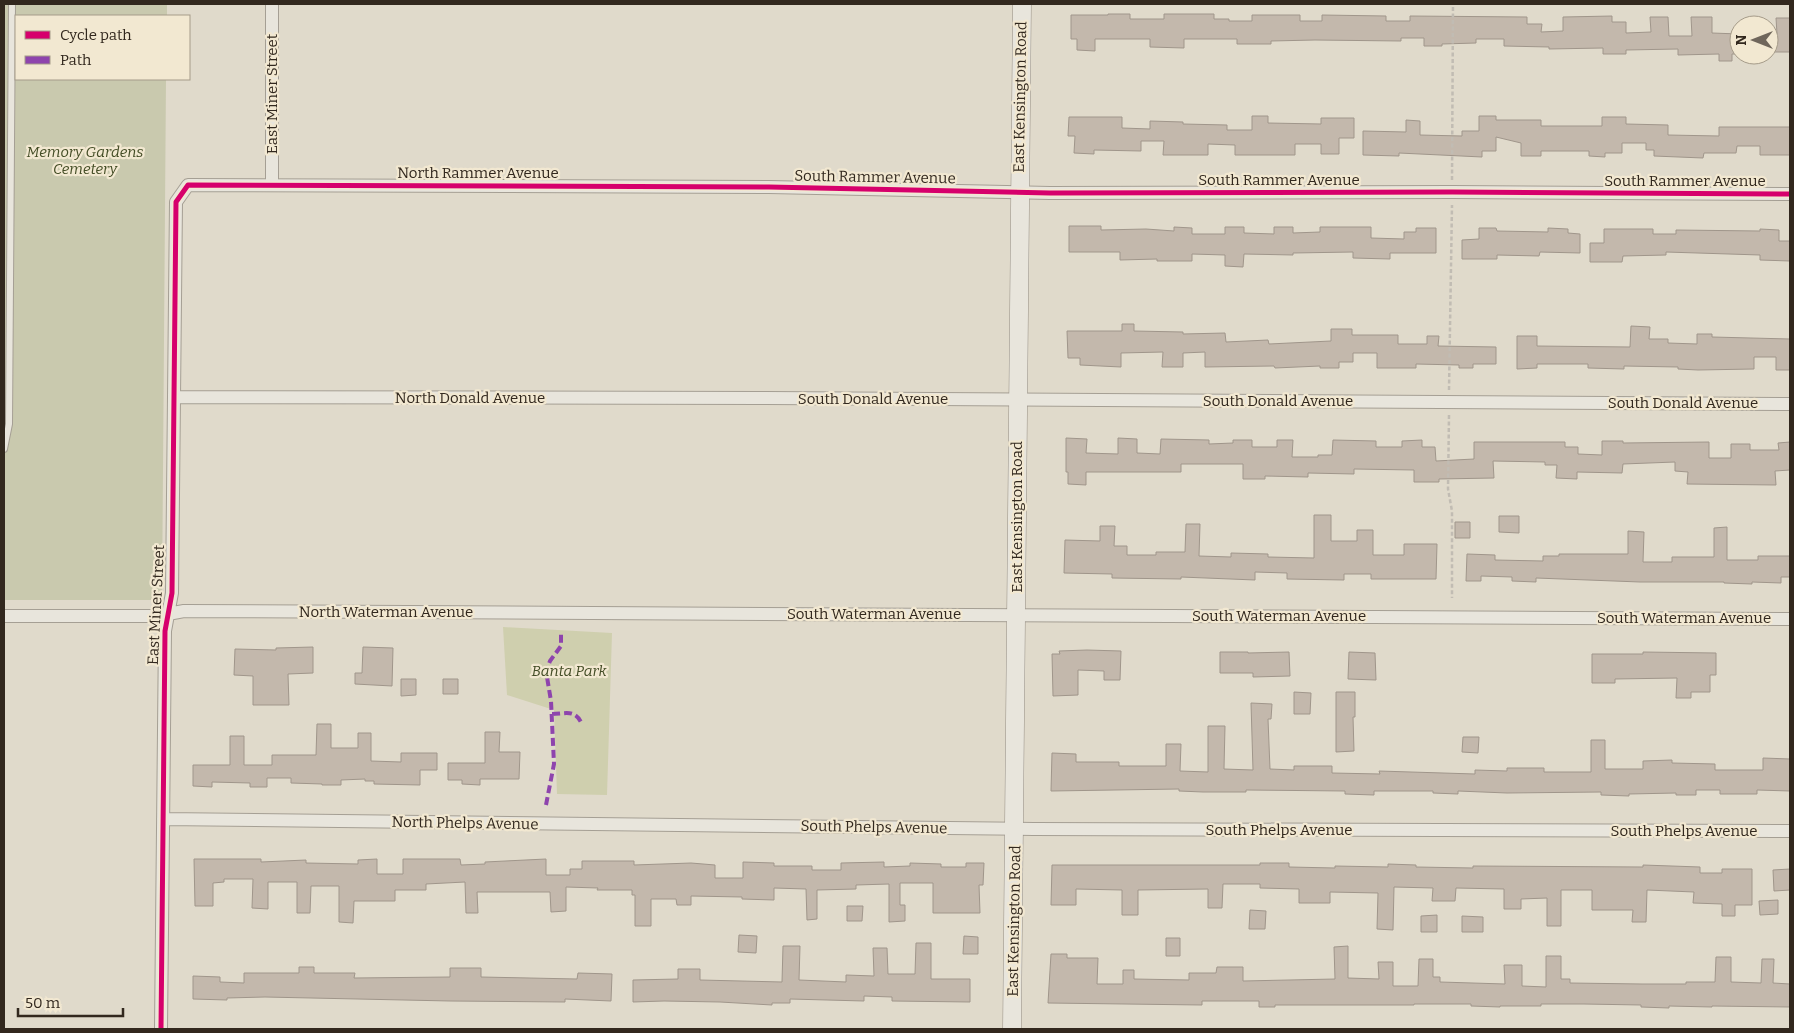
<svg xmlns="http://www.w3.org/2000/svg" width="1794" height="1033" font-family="Bitter,serif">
	<rect width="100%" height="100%" fill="#e0dacb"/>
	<path fill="#cfcfae" d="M503 627 612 633 607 795 557 794 554 710 507 695Z"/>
	<path fill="#c9c9ae" d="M4 4H167V16H16V79H166L162 600H4Z"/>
	<path fill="#c3b8ac" stroke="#a0968b" d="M1108 14H1130V19H1164V14H1214V19H1229V21H1252V15H1300V21H1322V15L1386 16V21H1410V16L1527 17V24H1542L1541 32 1563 31V17L1612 16V22H1626V33L1651 32 1650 17H1668L1669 36H1692L1691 17H1712V33L1739 34V54H1732V61H1719V54L1678 55V49L1626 50V54H1603V48L1549 49V47L1504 46V39H1476V43L1442 44V46H1424V38H1401V41L1315 40 1271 41V44H1237V39H1184V48L1150 47V39H1095V51L1077 50V39H1071V15H1108Z
		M1776 18H1790V52H1769V34H1777Z
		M1252 116H1268V123L1321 124V118H1354V138H1339V154H1321V144H1295V155H1235V145L1208 144V155H1163L1164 141H1141V151L1094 150V154L1074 153 1075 136H1068L1069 117H1122V128L1150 129V121L1183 122V124L1227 125V130H1252Z
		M1479 116H1496V120H1541V126H1602V117H1626V124L1668 125V135L1719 136V127H1790V155H1760V146H1737L1736 153H1704L1703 158 1654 156V150H1646V143H1622V153H1605V157L1589 156V151H1541V156H1521V143L1496 137V151H1482V157L1399 153V156L1363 155V131L1406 132V120L1420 121V135L1462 136V131H1479Z
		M1069 226H1101V230L1146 229 1174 231V227L1192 228V234H1225V227H1244V233L1274 234V227H1293V233L1320 232V227H1371V238L1404 239V232H1416V228H1436V253H1390V259L1353 258V252L1293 253V255L1244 254 1243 267 1225 266V255L1192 254V261H1157V259L1120 260V252H1069Z
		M1479 228H1496L1497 231 1548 232V228L1568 229V233L1580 234V253L1540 252 1539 256 1497 255V259H1462V240L1479 239Z
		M1604 229H1653V234H1676V230L1760 231V229L1779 230V241H1790V261L1760 260V255L1666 252V255L1623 256 1622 262H1590V243H1604Z
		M1122 324H1134V331L1183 332V334L1225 333 1226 342 1268 340 1269 344 1331 341V329H1352V335H1398V344H1427V336H1439L1438 346 1496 347V364H1473V368H1459V365L1416 364V368H1377V353H1353V362H1339V368H1320V366L1275 368 1274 366 1205 367V352L1183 353V367H1162L1163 352 1121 353V367L1080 365V358H1068L1067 331H1122Z
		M1631 326 1650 327 1649 339H1668V343L1697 344V334H1712V337L1790 339V370H1776V357H1754V369L1698 370 1678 369V367L1624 366V369L1588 368V364H1537V368L1517 369V336H1537V346L1630 347Z
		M1066 438 1087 439 1086 453 1118 454V438L1137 439V453L1160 454 1161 439 1209 440V444L1233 443V440H1252V447H1277V440H1293L1292 457H1318V455H1332L1333 440 1376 441V447H1402V441L1422 440V447H1435L1436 461 1474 459V442H1565V447H1578V454L1602 455V441H1623V443L1709 442V458H1731V444H1750V450H1779L1778 443 1790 442V470L1775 471 1776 485 1687 484 1688 472 1675 471V462L1623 464 1622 473 1577 472V479L1556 478 1557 465H1545V462L1493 461 1494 478 1439 479V482H1414V470L1354 469V474L1308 473V477L1265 476V479H1243V464H1181V472H1086V485L1068 484V472H1066Z
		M1314 515H1331V541H1357V530H1373V555H1404V544H1437L1436 579H1371V574H1344V580L1287 579V573L1255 572V580L1181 577V579L1112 578V574L1064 573 1065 540 1100 541V526H1115L1114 546H1127V555H1156V552H1185L1186 524H1200L1199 556 1231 557V553L1268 554V557L1314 558Z
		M1499 516H1519V533L1499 532Z
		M1455 522H1470V538H1455Z
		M1727 527V560H1758V556H1790V577H1781V583L1752 582V584L1724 583V582H1640L1536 578V582L1512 581V577L1481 576V581H1466L1467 554 1495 555V560L1543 561V556H1559V554H1628V531L1644 532 1643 562H1672V557H1714V528Z
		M313 647V673L288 674 289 705H253V676L234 675 235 649 276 650V648Z
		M363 647 393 648 392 686 355 684V673H362Z
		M1087 650 1121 651 1120 680H1104V671L1078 670V695L1053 696 1052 654H1060L1059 651Z
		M1220 652H1248V653L1289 652 1290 676 1253 677V673H1220Z
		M1349 652 1375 653 1376 680 1348 679Z
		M1643 652 1716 653V675H1710V692H1691V698H1676L1677 678 1615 679V683H1592V654H1643Z
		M401 679H416V695L401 696Z
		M443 679H458V694H443Z
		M1294 692 1311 693 1310 714H1294Z
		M1336 692H1355V717H1353L1354 751 1336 752Z
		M1251 703 1272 704 1271 719H1268L1270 769 1294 770V766H1332V773L1380 774 1379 771 1475 774V770L1507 771V768H1544V772H1591V740H1605V769H1643V761L1672 760V763L1715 764V770H1763V758L1790 759V791L1757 790V794H1720V790H1696V795H1676V793L1629 794V796L1601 795V792L1507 793 1458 791V794L1433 793V791H1374V795L1345 794V791L1246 790V792H1203L1179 791V789L1051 791 1052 753 1076 754V762H1119V766H1166V744H1181L1180 771 1208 772V726H1225L1224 769 1253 770Z
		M317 724H331V748H358V733H371V761L401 762V753H437V770H420V785L374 784V781H365V779L341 780V785H322V784L291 783V778H267V787H250V783L212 782V787L193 786V765H230V736H244V765H272V755H316Z
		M485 732H500L499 752H520L519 779H480V785L462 784V780H448V763H485Z
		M1463 737H1479L1478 753 1462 752Z
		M194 859H261V862L306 860V863L358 864V860L377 859V874H403V859H460L461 865 485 864V862L546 859V875H570V869H582V861H634V865L691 863 715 865V878H743V862L774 863V866H812V870H841V863L884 862V867L910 866V863L941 864V867H966V863H984L983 885H979L980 913H933V883H900V905H905V921L889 922V884L856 885V889L817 890V919L807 920 806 889 774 888V900L742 899V897L691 896V905H677L676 899H651V926H635V895H632V890H597L598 888 566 887V911L551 912 550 892H477L478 913H466L465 882 426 884V890H395V901H354L353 923 339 922V886H311L310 913H297V882H268V909L252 908 253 879H224V882L213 883V906H195Z
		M1260 863H1289V867L1335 868V866L1388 867V864L1416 865V867L1473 868V866L1643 867V865L1700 867V873H1722V869H1752V905H1735V916H1722V904L1693 903 1694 892 1647 890 1646 922H1632L1633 910H1592V890H1561V926H1547V898L1521 899V909H1504V889L1456 888 1455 901H1432L1433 888 1394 887 1393 930 1377 929 1378 893 1330 892V903H1299V889L1260 888V884H1223L1222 908H1208V889L1138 890V915H1122V890L1076 889V905H1051L1052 865H1260Z
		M1790 869V890L1774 891 1773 870Z
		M1778 900V914L1760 915 1759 901Z
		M847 906H863L862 921H847Z
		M1250 910 1266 911 1265 929H1249Z
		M1437 915V932H1421V916Z
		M1462 916 1483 917V932H1462Z
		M739 935 757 936 756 953 738 952Z
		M964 936 978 937V954H963Z
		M1166 938H1180V956H1166Z
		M916 943H931V979H970V1002L892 1001V997L864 996V1001L790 999V1003H772V1005L720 1002 664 1001 633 1002V980L678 979V969H700V980L782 982 783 946H800L799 980 846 982V975L874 976 873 948H887L888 974H915Z
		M1348 946V978L1379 979 1378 962H1393V986H1418L1419 959H1433V977H1440V982L1505 984 1504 965H1522V986L1546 987V956H1561V979H1570V983L1642 984H1686V982H1715L1716 957H1731V982L1761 983 1762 959H1774L1773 983 1790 984V1007L1712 1006V1007L1669 1006V1008L1641 1007V1005L1584 1004H1541V1006H1500V1007L1471 1006V1004H1414V1005H1275V1007H1259V1001H1202V1005L1048 1003 1051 954H1067V958H1098L1097 984H1123V970H1134V979L1189 980V973H1216L1217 967H1243V981L1335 979 1334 947Z
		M299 967H314V973H355L354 978 450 977V968H481V977L577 979 578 973 612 974 611 1001 565 999V1002L450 1001 265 997 227 998V1000L193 999V976L220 977V982L244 983V973H299Z"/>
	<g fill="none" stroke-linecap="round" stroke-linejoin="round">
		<g stroke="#a59f94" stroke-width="8">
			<path id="service" d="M4 449 9 424 12 4"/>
		</g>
		<g stroke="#a59f94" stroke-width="14">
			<path id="minor" d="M272 4V185
				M174 397 767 398 1790 404
				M4 616H157L184 611 1790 619
				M163 819 1034 829 1790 831
				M161 1029 165 631 172 593 176 202 188 185 769 187 1050 193 1452 192 1790 194"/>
		</g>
		<g stroke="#958e84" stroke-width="19">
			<path id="secondary" d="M1012 1029 1022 4"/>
		</g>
		<path stroke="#c1bcb3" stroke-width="2.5" stroke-dasharray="4 2.5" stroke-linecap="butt" d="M1452 180 1453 4
			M1449 390 1452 205
			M1449 415 1448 489 1452 511V598"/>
		<use href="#service" stroke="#e8e5dc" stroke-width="6"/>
		<use href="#minor" stroke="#e8e5dc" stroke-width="12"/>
		<use href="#secondary" stroke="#e8e5dc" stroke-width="18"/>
		<path stroke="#8e44ad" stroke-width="4" stroke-dasharray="8 4" stroke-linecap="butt" d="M552 714C565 714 574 709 581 722
			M546 805 554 764 551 701 546 671 550 661 561 646V633"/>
		<g stroke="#f2e8d1" stroke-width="8">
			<path id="cycleway" d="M161 1029 165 631 172 593 176 202 188 185 769 187 1050 193 1452 192 1790 194"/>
		</g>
		<use href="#cycleway" stroke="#d6006c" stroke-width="5"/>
	</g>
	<g text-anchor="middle" stroke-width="4.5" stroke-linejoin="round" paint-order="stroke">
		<g font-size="15" fill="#32281e" stroke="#f2e8d1">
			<text transform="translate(272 94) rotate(-90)" y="5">East Miner Street</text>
			<text transform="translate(1020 97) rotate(-89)" y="5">East Kensington Road</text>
			<text x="478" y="178">North Rammer Avenue</text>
			<text transform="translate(875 177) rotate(1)" y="5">South Rammer Avenue</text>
			<text x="1279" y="185">South Rammer Avenue</text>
			<text x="1685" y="186">South Rammer Avenue</text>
			<text x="470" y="403">North Donald Avenue</text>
			<text x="873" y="404">South Donald Avenue</text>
			<text x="1278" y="406">South Donald Avenue</text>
			<text x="1683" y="408">South Donald Avenue</text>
			<text transform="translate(1017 517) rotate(-90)" y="5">East Kensington Road</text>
			<text transform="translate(156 605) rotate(-87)" y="5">East Miner Street</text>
			<text x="386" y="617">North Waterman Avenue</text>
			<text x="874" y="619">South Waterman Avenue</text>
			<text x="1279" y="621">South Waterman Avenue</text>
			<text x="1684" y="623">South Waterman Avenue</text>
			<text transform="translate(465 823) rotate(1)" y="5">North Phelps Avenue</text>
			<text transform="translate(874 827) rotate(1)" y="5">South Phelps Avenue</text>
			<text x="1279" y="835">South Phelps Avenue</text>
			<text x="1684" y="836">South Phelps Avenue</text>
			<text transform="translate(1014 921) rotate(-89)" y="5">East Kensington Road</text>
		</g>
		<g font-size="15" font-style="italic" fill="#444d26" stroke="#f2e8d1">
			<text x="85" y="157">Memory Gardens<tspan x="85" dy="17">Cemetery</tspan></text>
			<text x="569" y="676">Banta Park</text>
		</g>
	</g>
	<rect width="1794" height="1033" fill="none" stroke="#32281e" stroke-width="10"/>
	<rect x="15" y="15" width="175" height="65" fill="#f2e8d1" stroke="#a59b89"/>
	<rect x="25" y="31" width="25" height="8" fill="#d6006c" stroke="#a59b89"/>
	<text x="60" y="40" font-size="15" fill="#32281e">Cycle path</text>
	<rect x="25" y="56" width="25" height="8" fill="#8e44ad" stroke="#a59b89"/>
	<text x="60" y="65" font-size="15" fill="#32281e">Path</text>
	<g transform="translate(1754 40) rotate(270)"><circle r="24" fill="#f2e8d1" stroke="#a59b89"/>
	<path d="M0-4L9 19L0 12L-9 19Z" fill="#6f665b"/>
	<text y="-8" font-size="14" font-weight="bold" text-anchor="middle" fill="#32281e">N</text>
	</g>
	<path d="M18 1008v8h105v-8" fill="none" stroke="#32281e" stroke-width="2.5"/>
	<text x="25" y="1008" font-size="15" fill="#32281e" stroke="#f2e8d1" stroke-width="4" paint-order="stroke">50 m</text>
</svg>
